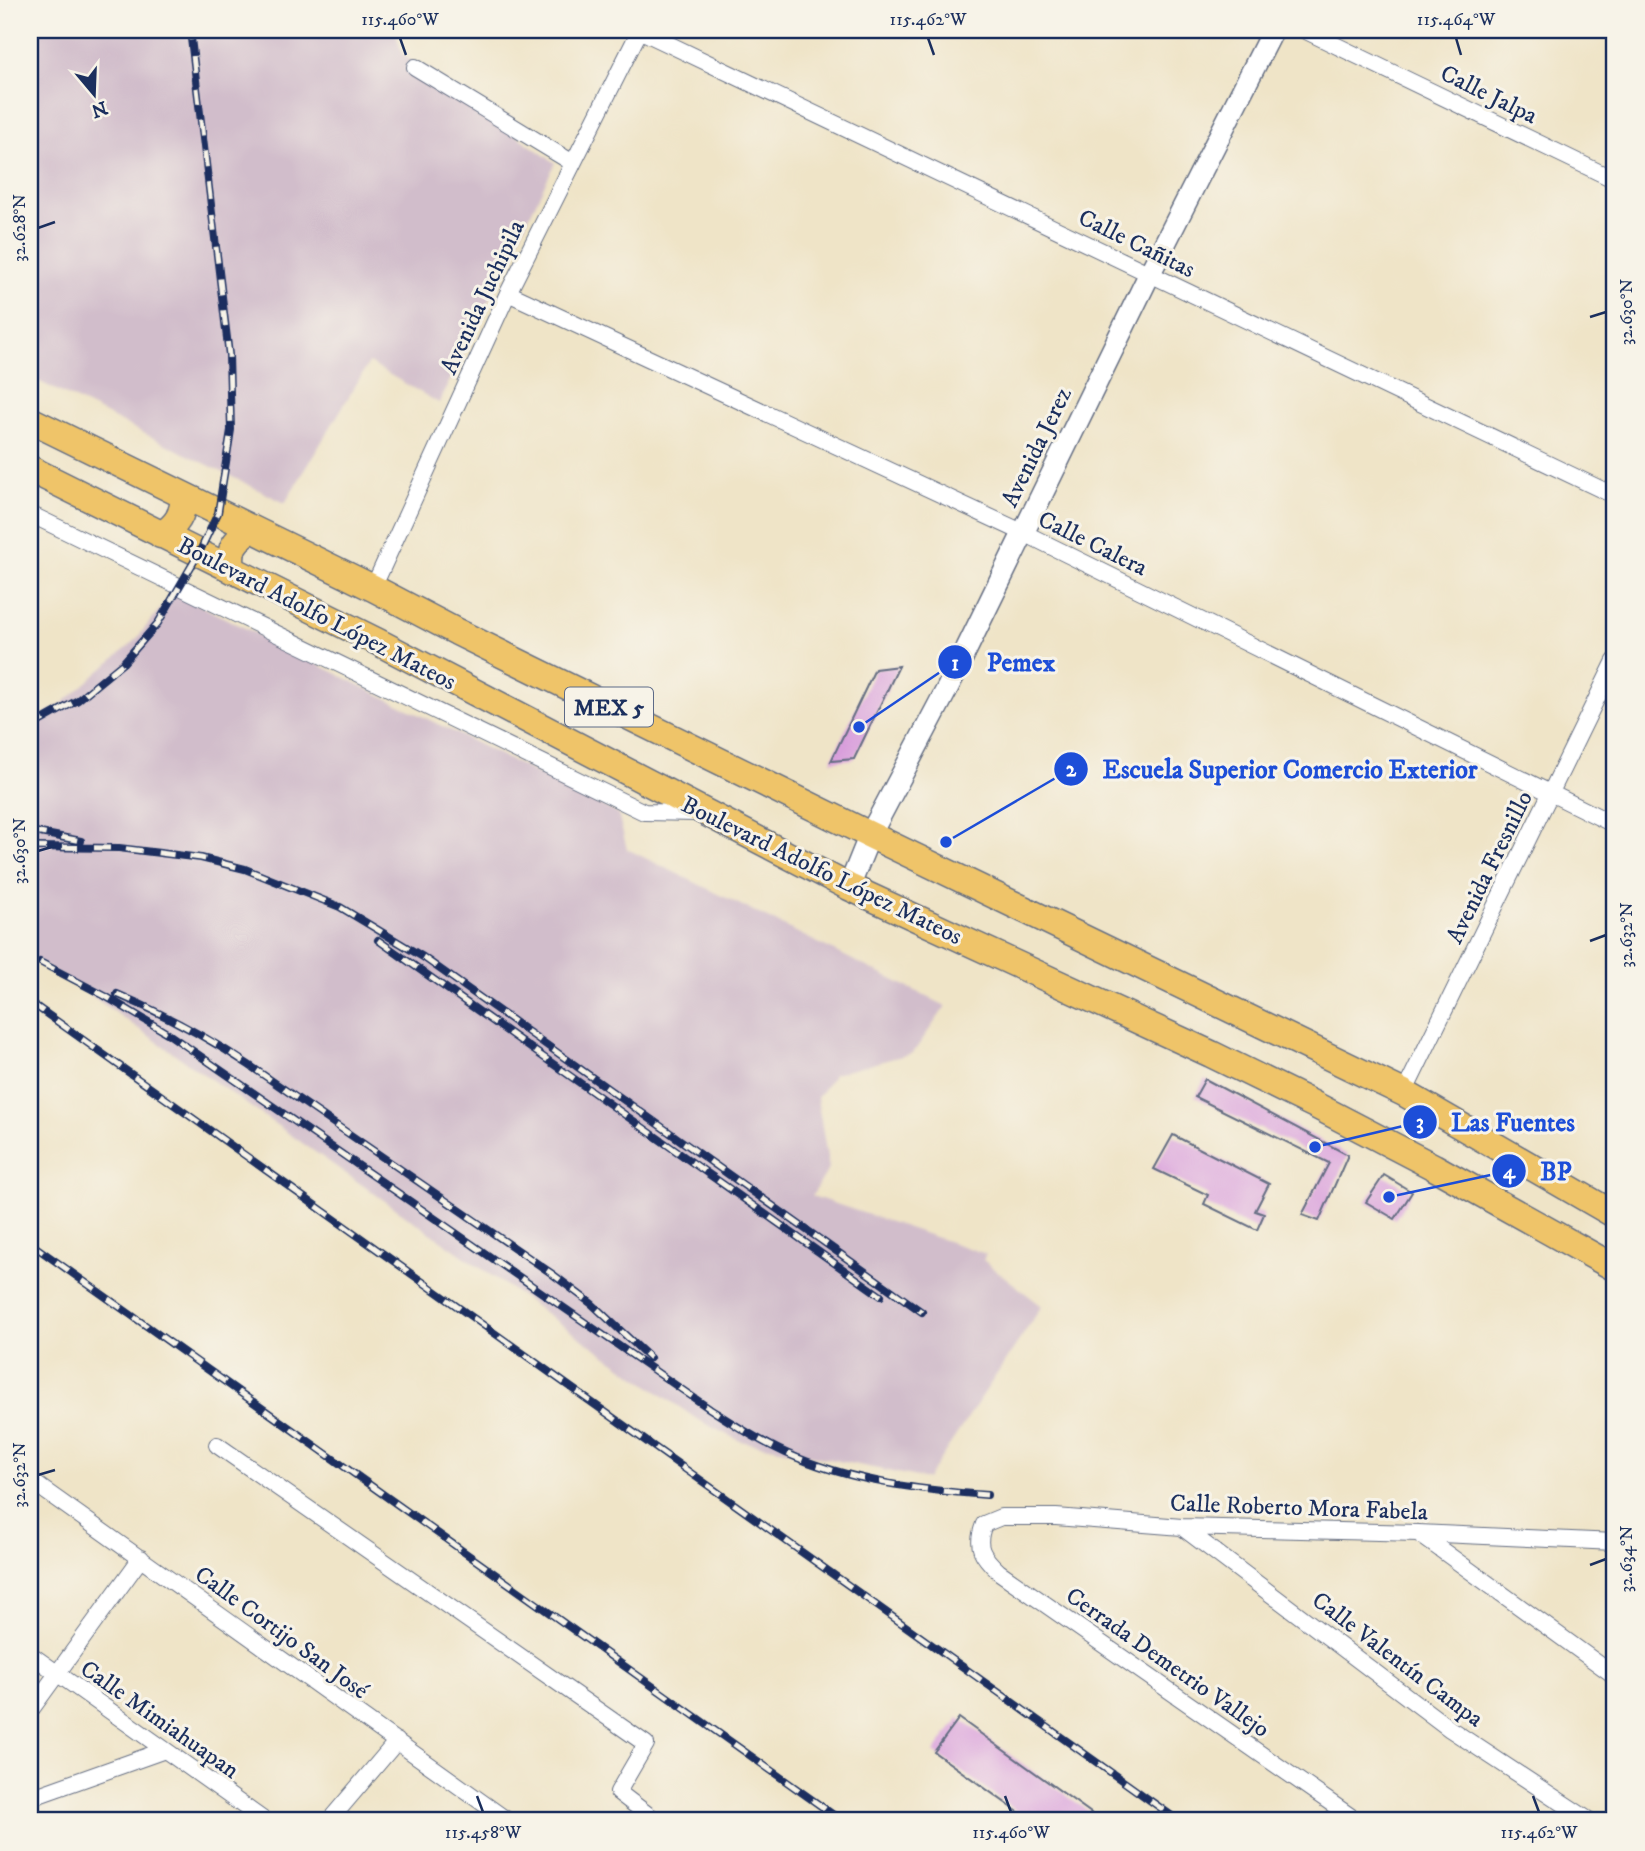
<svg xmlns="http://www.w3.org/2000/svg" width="1645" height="1851" font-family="'IM FELL DW Pica',serif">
	<rect width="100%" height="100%" fill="#f7f3e8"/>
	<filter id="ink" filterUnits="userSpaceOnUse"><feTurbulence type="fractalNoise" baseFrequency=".0143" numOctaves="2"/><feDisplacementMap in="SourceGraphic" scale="14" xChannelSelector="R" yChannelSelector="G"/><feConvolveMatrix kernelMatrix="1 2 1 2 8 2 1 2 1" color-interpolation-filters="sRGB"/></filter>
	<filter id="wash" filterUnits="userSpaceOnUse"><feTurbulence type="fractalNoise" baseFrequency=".00686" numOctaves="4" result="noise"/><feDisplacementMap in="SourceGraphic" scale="28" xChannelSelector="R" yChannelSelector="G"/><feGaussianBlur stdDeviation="1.57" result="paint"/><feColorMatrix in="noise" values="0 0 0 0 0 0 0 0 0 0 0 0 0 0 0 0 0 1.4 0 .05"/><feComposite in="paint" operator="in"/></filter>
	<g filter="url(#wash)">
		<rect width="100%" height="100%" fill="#efe4c7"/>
		<path fill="#d1bdcb" d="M30 30H395L402 54 555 163 439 403 369 363 285 503 30 377Z
			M173 592 618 814 627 849 946 1006 913 1053 834 1074 817 1098 829 1168 812 1196 986 1254 983 1260 1042 1306 927 1479 740 1441 698 1420 79 987 30 957V723L64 702 135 641Z"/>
		<g id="blocks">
			<path fill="#d99fdc" d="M899 666 854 759 831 761 875 669Z
				M1205 1079 1348 1155 1319 1221 1302 1215 1329 1163 1195 1097Z
				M1173 1135 1269 1184 1255 1211 1264 1214 1257 1230 1204 1204 1208 1195 1154 1169Z
				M1384 1175 1412 1192 1395 1219 1366 1202Z
				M959 1718 1091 1813 1085 1821H1031L934 1752Z"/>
		</g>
	</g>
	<g filter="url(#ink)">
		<use href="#blocks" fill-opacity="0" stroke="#656e83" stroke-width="2"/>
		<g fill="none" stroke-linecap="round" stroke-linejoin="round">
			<g stroke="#656e83" stroke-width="18">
				<path id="minor" d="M639 30 1615 496
					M1304 30 1615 180
					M415 67 573 163
					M508 293 1024 533 1615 825
					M30 514 644 812 697 813
					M373 588 508 293 640 30
					M1404 1093 1615 661
					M217 1445 646 1744 618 1792 656 1821
					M30 1480 508 1821
					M1182 1527 1450 1729 1590 1821
					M1418 1533 1615 1676
					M30 1654 265 1821
					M30 1711 141 1558
					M30 1798 165 1750
					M329 1821 397 1741
					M1357 1821 999 1572C982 1556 975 1547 984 1524L1001 1517H1056L1182 1527 1418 1533 1615 1542"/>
			</g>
			<g stroke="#656e83" stroke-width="24">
				<path id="tertiary" d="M849 887 870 835 947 689 1149 275 1273 30"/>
			</g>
			<g stroke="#656e83" stroke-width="29">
				<path id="primary" d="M30 420 373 588 457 632 870 835 1404 1093 1615 1215
					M30 469 378 642 849 887 1211 1054 1313 1104 1434 1167 1615 1268
					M161 535C177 525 183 515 184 496
					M232 570C229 548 233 542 251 529"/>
			</g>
			<use href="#minor" stroke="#fff" stroke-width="16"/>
			<use href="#tertiary" stroke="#fff" stroke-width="21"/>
			<use href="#primary" stroke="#efc469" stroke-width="26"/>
			<g stroke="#1b2f5e" stroke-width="8">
				<path id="rail" d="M30 727 78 700 123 663 158 623 199 553 218 513 231 430 229 355 190 30
					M30 831 81 841
					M30 847 119 848 201 858 245 869 340 907 423 957 922 1312
					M378 940 881 1296
					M40 962 105 996 167 1033 710 1409C735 1425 759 1441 786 1453 849 1481 918 1490 987 1495
					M117 994C164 1014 207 1037 249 1065L551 1273 592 1304 650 1358
					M30 1002 1179 1821
					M30 1243 842 1821"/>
			</g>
			<use href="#rail" stroke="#f7f3e8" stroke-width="5" stroke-dasharray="16" stroke-linecap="butt"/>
		</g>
	</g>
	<path fill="none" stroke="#1b2f5e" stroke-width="2.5" d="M400 38 406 55M928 38 934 55M1456 38 1461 55M38 228 55 222M1590 317 1606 312M38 851 55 846M1590 941 1606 935M38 1475 55 1470M1590 1565 1606 1559M477 1796 483 1812M1005 1796 1011 1812M1533 1796 1539 1812"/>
	<g text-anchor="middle" stroke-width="6" stroke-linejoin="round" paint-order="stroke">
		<rect fill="#f7f3e8" stroke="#5d6a87" stroke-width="2" x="565" y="687.5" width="88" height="39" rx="5"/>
		<g font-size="23" font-weight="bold" fill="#1b2f5e">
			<text x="609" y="715">MEX 5</text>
		</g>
		<g font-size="24" fill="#1b2f5e" stroke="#f7f3e8">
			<text transform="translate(1489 94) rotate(26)" y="8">Calle Jalpa</text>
			<text transform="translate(1137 243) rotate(26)" y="8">Calle Cañitas</text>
			<text transform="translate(482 297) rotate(-65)" y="8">Avenida Juchipila</text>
			<text transform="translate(1036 447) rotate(-64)" y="8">Avenida Jerez</text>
			<text transform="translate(1093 543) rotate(26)" y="8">Calle Calera</text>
			<text transform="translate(317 613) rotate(27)" y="8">Boulevard Adolfo López Mateos</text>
			<text transform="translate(1489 867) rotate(-64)" y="8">Avenida Fresnillo</text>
			<text transform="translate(822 870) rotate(26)" y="8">Boulevard Adolfo López Mateos</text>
			<text transform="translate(1299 1507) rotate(2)" y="8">Calle Roberto Mora Fabela</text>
			<text transform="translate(282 1632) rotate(36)" y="8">Calle Cortijo San José</text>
			<text transform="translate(1398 1659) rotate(37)" y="8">Calle Valentín Campa</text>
			<text transform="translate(1168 1662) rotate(35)" y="8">Cerrada Demetrio Vallejo</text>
			<text transform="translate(160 1719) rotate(35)" y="8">Calle Mimiahuapan</text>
		</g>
	</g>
	<path fill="none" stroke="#1d4ed8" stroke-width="2.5" d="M859 727L955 662M946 842L1071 769M1315 1147L1420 1122M1389 1197L1509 1171"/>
	<g fill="#1d4ed8" stroke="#f7f3e8" stroke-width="2.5">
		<circle cx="859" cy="727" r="7"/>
		<circle cx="946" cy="842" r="7"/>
		<circle cx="1315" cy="1147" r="7"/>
		<circle cx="1389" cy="1197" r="7"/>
		<circle cx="955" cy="662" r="18"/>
		<circle cx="1071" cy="769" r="18"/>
		<circle cx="1420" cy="1122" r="18"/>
		<circle cx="1509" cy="1171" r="18"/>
	</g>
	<g font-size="21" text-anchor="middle" font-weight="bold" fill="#fff">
		<text x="955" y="670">1</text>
		<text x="1071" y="776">2</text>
		<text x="1420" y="1129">3</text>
		<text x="1509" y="1178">4</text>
	</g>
	<g font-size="26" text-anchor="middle" font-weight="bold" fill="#1d4ed8" stroke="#f7f3e8" stroke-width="6" stroke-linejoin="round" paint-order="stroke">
		<text x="1021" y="671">Pemex</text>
		<text x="1290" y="778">Escuela Superior Comercio Exterior</text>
		<text x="1513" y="1131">Las Fuentes</text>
		<text x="1556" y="1180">BP</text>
	</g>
	<rect width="1645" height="1851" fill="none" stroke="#f7f3e8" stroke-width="77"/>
	<g transform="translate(94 94) rotate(161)" stroke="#f7f3e8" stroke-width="5" paint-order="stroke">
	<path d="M0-5L12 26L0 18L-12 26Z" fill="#1b2f5e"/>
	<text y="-10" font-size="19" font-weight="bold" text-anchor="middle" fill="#1b2f5e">N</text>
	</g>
	<rect x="38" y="38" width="1568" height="1774" fill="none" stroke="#1b2f5e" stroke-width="2.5"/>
	<g font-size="18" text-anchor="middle" fill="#1b2f5e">
		<text x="400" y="25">115.460°W</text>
		<text x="928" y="25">115.462°W</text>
		<text x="1456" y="25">115.464°W</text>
		<text transform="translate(19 228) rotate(-90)" y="6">32.628°N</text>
		<text transform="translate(1626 312) rotate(-90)" y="6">32.630°N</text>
		<text transform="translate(19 851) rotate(-90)" y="6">32.630°N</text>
		<text transform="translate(1626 935) rotate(-90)" y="6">32.632°N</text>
		<text transform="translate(19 1475) rotate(-90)" y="6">32.632°N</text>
		<text transform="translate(1626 1559) rotate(-90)" y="6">32.634°N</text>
		<text x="483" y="1838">115.458°W</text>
		<text x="1011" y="1838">115.460°W</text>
		<text x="1539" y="1838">115.462°W</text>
	</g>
</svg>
